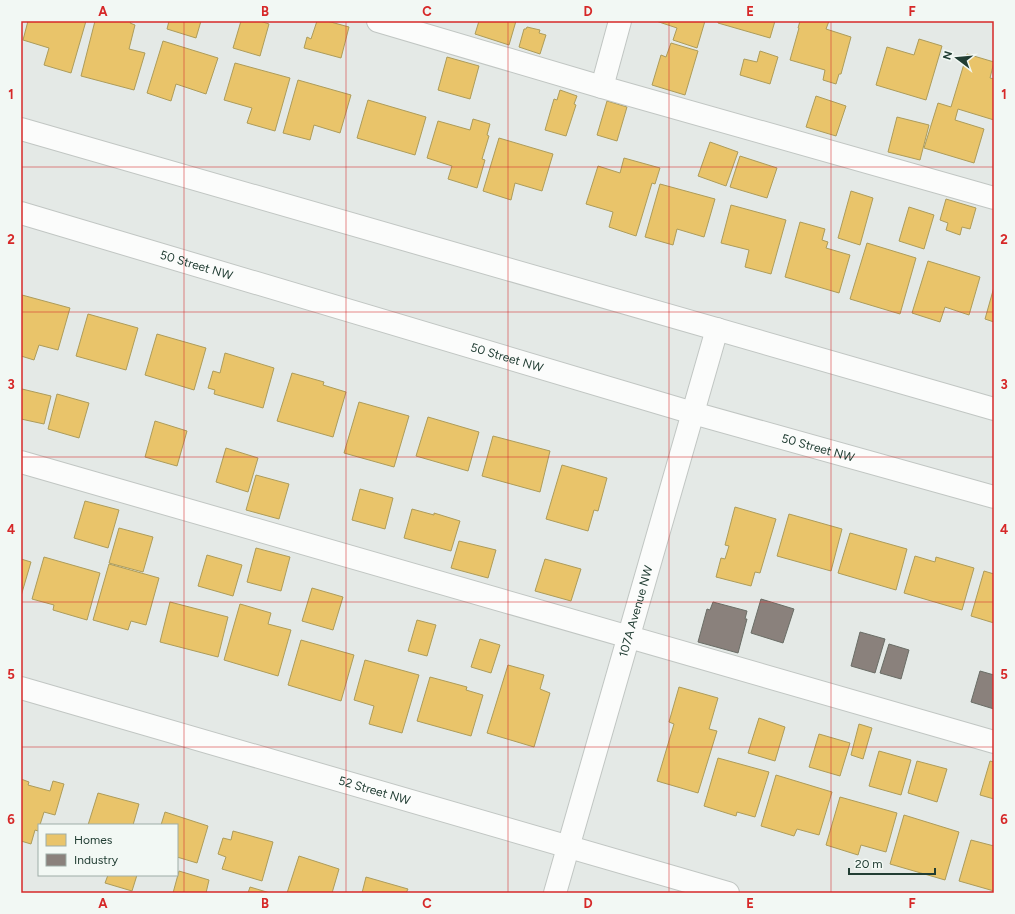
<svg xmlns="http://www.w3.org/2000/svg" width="1015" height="914" font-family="Figtree,sans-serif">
	<rect width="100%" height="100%" fill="#e4e9e6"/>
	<path fill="#e9c46a" stroke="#ad9c5a" d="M28 21H86L71 73 44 65 49 48 23 40Z
		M95 21H131L130 23 135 25 129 49 145 53 134 90 81 76Z
		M169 21H201L196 38 167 29Z
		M241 21H260L269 24 260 56 233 48Z
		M317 21H327L349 27 341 58 304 48 307 37 311 39Z
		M479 21H516L509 45 475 34Z
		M656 21H705L697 48 673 40 677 28Z
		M718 21H775L770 38 718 23Z
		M800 21H829L826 29 851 37 841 74H839L836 84 823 80 825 70 790 60 799 28H798Z
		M527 27 540 30 539 33 546 35 540 54 519 47 524 29H526Z
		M919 39 942 46 926 100 876 85 887 47 914 55Z
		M163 41 218 58 206 94 176 84 171 101 147 93Z
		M671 43 698 51 685 95 652 85 661 55 666 57Z
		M760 51 778 57 770 84 740 75 744 59 757 62Z
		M967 54 994 62 990 78 994 79V120L958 109 955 120 984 129 974 163 924 148 938 103 951 107Z
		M447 57 479 66 470 99 438 90Z
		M235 63 290 78 275 131 247 123 252 108 224 100Z
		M298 80 351 95 340 133 314 125 310 140 283 133Z
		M560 90 577 96 574 104 576 105 566 136 545 130 554 99 557 100Z
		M816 96 846 106 836 136 806 127Z
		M368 100 426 117 415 155 357 138Z
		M607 101 627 107 617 141 597 135Z
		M897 117 929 125 920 160 888 152Z
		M473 119 490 124 487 135 489 136 482 159 485 160 477 188 448 179 452 166 427 158 438 121 470 130Z
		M499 138 553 154 542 191 515 183 511 200 483 191Z
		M710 142 738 152 726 186 698 176Z
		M740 156 777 168 767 198 730 187Z
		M624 158 660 168 655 184 652 183 636 236 609 227 613 212 586 204 598 166 620 173Z
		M660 184 715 199 704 237 677 229 673 245 645 237Z
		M851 191 873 198 860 245 838 238Z
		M946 199 976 208 970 229 962 227 960 235 946 230 948 223 940 220Z
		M731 205 786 220 771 274 745 267 749 250 721 243Z
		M909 207 934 215 924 249 899 241Z
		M800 222 825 229 822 240 828 242 826 248 850 255 839 293 785 277Z
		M867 243 916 258 900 314 850 299Z
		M928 261 980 277 969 315 945 307 940 322 912 313Z
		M994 287V322L985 319Z
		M22 295 70 308 58 350 39 345 34 360 21 356Z
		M88 314 138 328 126 370 76 356Z
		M157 334 206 348 194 390 145 375Z
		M225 353 274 368 263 408 214 394 215 390 208 388 213 371 220 373Z
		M292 373 324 382 323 385 346 392 333 437 277 421Z
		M22 389 51 396 44 424 21 419V395Z
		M57 394 89 403 79 438 48 429Z
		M359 402 409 416 394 467 344 453Z
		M428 417 479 432 468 471 416 456Z
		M155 421 187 431 177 466 145 457Z
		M493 436 550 451 540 492 482 476Z
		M226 448 258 458 248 492 216 482Z
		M562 465 607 478 598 511 594 510 588 531 546 519Z
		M256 475 289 484 279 519 246 510Z
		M360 489 393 498 385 529 352 520Z
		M85 501 119 510 108 548 74 538Z
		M735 507 776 519 760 573 755 572 751 586 716 577 721 558 725 559 729 546 725 545Z
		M412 509 434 515V513L460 521 451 551 404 538Z
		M789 514 842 529 831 571 777 556Z
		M119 528 153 537 143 572 109 563Z
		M850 533 907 549 896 590 838 573Z
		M459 541 496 550 488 578 451 568Z
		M256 548 290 557 281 591 247 582Z
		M207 555 242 565 233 596 198 586Z
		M915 556 935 562 936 557 974 568 962 610 904 593Z
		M44 557 100 573 87 620 53 610 54 605 32 599Z
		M21 559 31 562 21 596Z
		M545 559 581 569 571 601 535 591Z
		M109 564 159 578 146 625 131 621 128 630 93 620Z
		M984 571 994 574V623L971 616Z
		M312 588 343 597 333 630 302 621Z
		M170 602 228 617 218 657 160 642Z
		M240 604 271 613 268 624 291 630 278 676 224 660Z
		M417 620 436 625 427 656 408 651Z
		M480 639 500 645 491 673 471 667Z
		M301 640 354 655 341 701 288 685Z
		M365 660 419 675 402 733 369 724 374 706 354 700Z
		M508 665 544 675 540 689 550 693 534 747 487 733Z
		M430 677 467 687 466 690 483 695 471 736 417 721Z
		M679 687 718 698 709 729 717 731 698 793 657 781 674 724 669 722Z
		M759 718 785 727 775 761 748 753Z
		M859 724 872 728 863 759 851 755Z
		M819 734 850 743 840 776 809 767Z
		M879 751 911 760 901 795 869 786Z
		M718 758 769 772 755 817 737 812 736 816 704 806Z
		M917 761 947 769 937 802 908 793Z
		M990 761 994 762V799L980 795Z
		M776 775 832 792 819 835 797 829 794 836 761 826Z
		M21 779 29 782 28 785 50 791 53 781 64 784 55 815 44 812 38 831 35 830 31 844 21 841Z
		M98 793 139 804 133 825H88Z
		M840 797 897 813 886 852 861 845 858 855 826 845Z
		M165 812 208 826 197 863 177 857V825H161Z
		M904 815 959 832 945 880 890 864Z
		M233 831 273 842 262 881 222 869 226 857 218 854 223 838 231 840Z
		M971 840 994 846V891L959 881Z
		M299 856 339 869 332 893H287Z
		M179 871 209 880 206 893H173Z
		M108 875H137L132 891 105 883Z
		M366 877 408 889 406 893H362Z
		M250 887 270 893H248Z"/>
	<path fill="#8a817c" stroke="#6a6d66" d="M761 599 794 609 783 643 751 633Z
		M713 602 747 611 745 619H747L738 653 698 642 707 609 710 610Z
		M860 632 885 639 875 673 851 666Z
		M889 644 909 650 901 679 880 673Z
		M980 671 994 675V709L971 702Z"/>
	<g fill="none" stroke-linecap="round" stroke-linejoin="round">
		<g stroke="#c1c6c3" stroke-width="24">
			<g id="minor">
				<path d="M378 21 602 87 994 198"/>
				<path d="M602 87 620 21"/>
				<path d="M21 129 994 409"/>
				<path id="s1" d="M21 213 693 413 994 497"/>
				<path d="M21 462 994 742"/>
				<path id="s2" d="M21 688 728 893"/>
				<path id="s3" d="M555 893 717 329"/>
			</g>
		</g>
		<use href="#minor" stroke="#fbfcfb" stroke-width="22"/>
	</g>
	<path fill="none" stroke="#d62828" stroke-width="1" stroke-opacity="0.55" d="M184 21V893M346 21V893M508 21V893M669 21V893M831 21V893M21 167H994M21 312H994M21 457H994M21 602H994M21 747H994"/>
	<g text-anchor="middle" stroke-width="4" stroke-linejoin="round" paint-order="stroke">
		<g font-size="12" fill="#213d33" stroke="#f2f8f4">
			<text dy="4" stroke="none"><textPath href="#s1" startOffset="183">50 Street NW</textPath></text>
			<text dy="4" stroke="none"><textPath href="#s1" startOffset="507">50 Street NW</textPath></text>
			<text dy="4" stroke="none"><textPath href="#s1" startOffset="831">50 Street NW</textPath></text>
			<text dy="4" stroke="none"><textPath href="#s3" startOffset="293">107A Avenue NW</textPath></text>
			<text dy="4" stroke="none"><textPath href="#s2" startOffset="368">52 Street NW</textPath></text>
		</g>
	</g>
	<rect width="1015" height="914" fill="none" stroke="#f2f8f4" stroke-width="44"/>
	<rect x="38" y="824" width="140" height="52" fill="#f2f8f4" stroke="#9eada7"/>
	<rect x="46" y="834" width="20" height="12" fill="#e9c46a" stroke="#9eada7"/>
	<text x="74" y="844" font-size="12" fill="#213d33">Homes</text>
	<rect x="46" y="854" width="20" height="12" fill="#8a817c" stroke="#9eada7"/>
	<text x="74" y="864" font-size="12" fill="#213d33">Industry</text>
	<g transform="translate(957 58) rotate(286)" stroke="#f2f8f4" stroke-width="3" paint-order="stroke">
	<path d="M0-3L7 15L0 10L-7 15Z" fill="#213d33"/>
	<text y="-6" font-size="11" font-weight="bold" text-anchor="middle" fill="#213d33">N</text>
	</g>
	<path d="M849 868v6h86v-6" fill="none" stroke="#213d33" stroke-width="2"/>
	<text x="855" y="868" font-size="12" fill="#213d33" stroke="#f2f8f4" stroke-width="3" paint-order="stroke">20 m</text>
	<rect x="22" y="22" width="971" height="870" fill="none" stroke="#d62828" stroke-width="1.5"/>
	<g font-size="13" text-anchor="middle" font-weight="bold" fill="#d62828">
		<text x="103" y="16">A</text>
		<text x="265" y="16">B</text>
		<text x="427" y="16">C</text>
		<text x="588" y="16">D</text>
		<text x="750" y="16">E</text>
		<text x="912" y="16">F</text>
		<text x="11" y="99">1</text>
		<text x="1004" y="99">1</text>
		<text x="11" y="244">2</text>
		<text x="1004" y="244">2</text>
		<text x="11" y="389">3</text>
		<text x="1004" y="389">3</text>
		<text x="11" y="534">4</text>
		<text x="1004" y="534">4</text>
		<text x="11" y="679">5</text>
		<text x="1004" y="679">5</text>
		<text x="11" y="824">6</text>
		<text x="1004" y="824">6</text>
		<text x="103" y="908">A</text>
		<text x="265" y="908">B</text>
		<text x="427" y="908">C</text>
		<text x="588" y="908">D</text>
		<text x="750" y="908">E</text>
		<text x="912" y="908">F</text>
	</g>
</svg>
